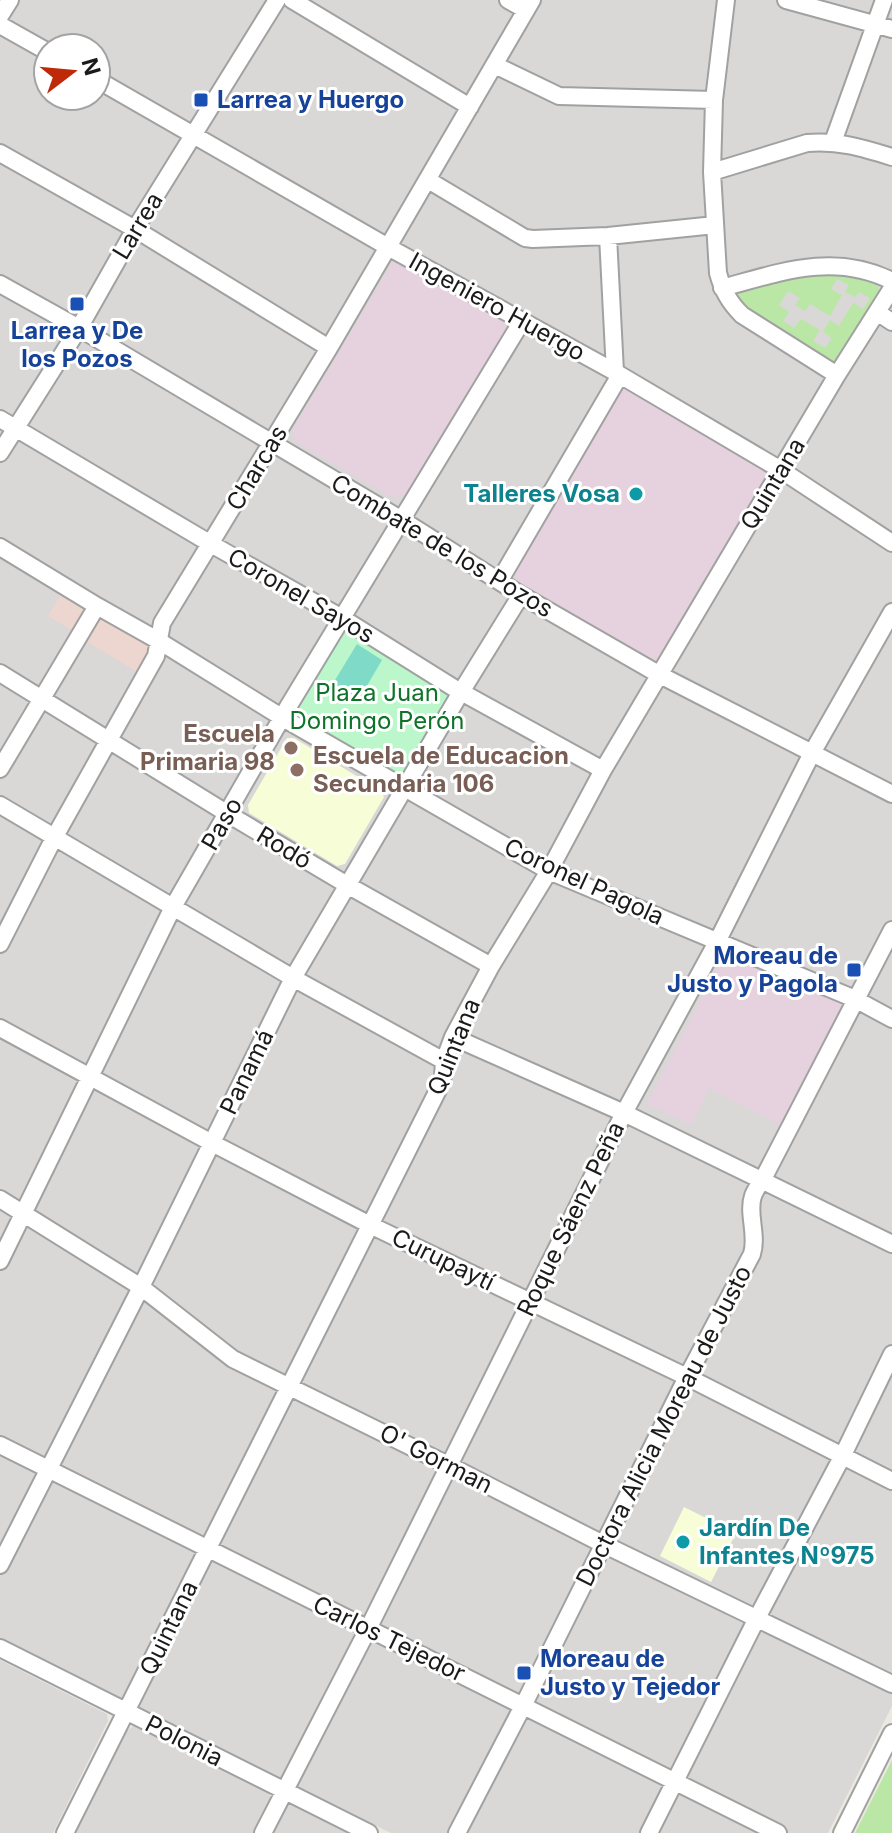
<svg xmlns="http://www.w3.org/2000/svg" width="892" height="1833" font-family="Inter,sans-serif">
	<rect width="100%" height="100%" fill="#eceae0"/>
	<path fill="#d9d8d7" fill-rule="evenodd" d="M0 0H892V1706L828 1833H391L0 1641ZM48 48H96V96H48Z
		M0 1660 107 1714 108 1721 53 1833H0Z
		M140 1725 268 1792 272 1800 257 1833H75L124 1733 133 1726Z
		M296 1803 360 1833H269L284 1807Z"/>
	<path fill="#edd6cf" d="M63 591 82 604 83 607 82 615 73 631 48 616Z
		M98 615 147 640 152 646 139 673 83 639Z"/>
	<path fill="#e5d2de" d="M398 261 506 323V332L405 495 393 498 295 442 292 431 392 263Z
		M625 387 764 468 769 476 660 662H655L519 582 515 575V569L618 390Z
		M732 957 839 999 842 1010 782 1126 709 1088 691 1125 647 1104 721 961Z"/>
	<path fill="#f7fed7" d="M287 738H294L327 758 381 791 384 797 345 864 337 866 249 813 248 805Z
		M684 1507 736 1533 711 1582 660 1556Z"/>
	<path fill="#bae6a6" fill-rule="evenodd" d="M830 272 863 276 877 284 879 290 839 356 833 361H825L738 308 735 294 741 289ZM837 279 849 285 845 292 855 297 859 292 870 298 863 309 853 303 839 326 830 320 823 332 832 338 825 348 813 341 820 330 801 319 794 328 783 321 789 312 779 305 788 291 800 298 795 305 805 311 810 304 830 316 842 295 831 289Z
		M892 1760V1833H855Z"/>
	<path fill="#bcf7cc" d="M347 628 455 694 403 780 295 716V710L341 631Z"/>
	<path fill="#7fdac7" d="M357 644 382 660 358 701 332 685Z"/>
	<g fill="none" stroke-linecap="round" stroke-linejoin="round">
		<g stroke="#a1a1a1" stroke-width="20">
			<path id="minor" d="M292 0 470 107
				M508 0 526 10
				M726 0 714 100 712 172 718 273C723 291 729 302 742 315L837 375
				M786 0 892 29
				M0 16 10 0
				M0 25 48 52
				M495 65 559 96 714 100
				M96 79 388 247 615 372 781 470 892 543
				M833 142 884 0
				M0 153 135 229 329 348
				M712 172 807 143C837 140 863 148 892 157
				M428 180 525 238 533 239 608 236 715 225
				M608 236 615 372
				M0 284 79 328 402 520 521 595 660 675 892 794
				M722 288C781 272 834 252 892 281
				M877 312 892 322
				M0 419 211 544 342 618 454 688 603 770
				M0 453 79 328 135 229 277 0
				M0 547 97 606 159 641 283 718 549 871 855 999 892 1019
				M500 580 620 375
				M0 673 228 814 349 886 491 966
				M0 769 97 606
				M0 805 293 978 444 1061
				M0 944 54 838 156 656 162 623 329 348 532 0
				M0 1028 212 1143 370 1225 687 1377 892 1481
				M453 1037 624 1113 892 1244
				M0 1199 141 1287 233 1359 448 1465 603 1544 892 1684
				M0 1261 173 907 288 707 522 321
				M0 1445 778 1833
				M0 1565 141 1287 293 978 461 692 521 595
				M0 1648 369 1833
				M65 1833 438 1090 443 1076 444 1061 453 1037 491 966 549 871 603 770 837 375 892 288
				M263 1833 368 1629 624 1113 717 942 812 753 892 612
				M457 1833 523 1706 687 1377 752 1254C758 1235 747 1213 753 1196 755 1190 759 1185 763 1179L892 930
				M649 1833 757 1618 842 1457 892 1354
				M842 1833 892 1733"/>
		</g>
		<use href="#minor" stroke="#fff" stroke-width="16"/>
	</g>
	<g fill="#1a4fb4" stroke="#fff" stroke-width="3">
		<rect x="193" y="92" width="16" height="16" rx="4"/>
		<rect x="69" y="296" width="16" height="16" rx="4"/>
		<rect x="846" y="962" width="16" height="16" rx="4"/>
		<rect x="516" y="1665" width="16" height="16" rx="4"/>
	</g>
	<g fill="#0f9aa8" stroke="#fff" stroke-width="3">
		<circle cx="636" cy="494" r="8"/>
		<circle cx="683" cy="1542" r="8"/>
	</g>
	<g fill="#8d6e63" stroke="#fff" stroke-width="3">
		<circle cx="291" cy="748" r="8"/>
		<circle cx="297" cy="770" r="8"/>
	</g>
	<g text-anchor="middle" stroke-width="6" stroke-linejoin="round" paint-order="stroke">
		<g font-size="24" font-weight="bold" fill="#164399" stroke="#fff" text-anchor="start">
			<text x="217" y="108">Larrea y Huergo</text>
			<text x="77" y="339" text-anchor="middle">Larrea y De<tspan x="77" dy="28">los Pozos</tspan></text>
			<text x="838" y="964" text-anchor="end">Moreau de<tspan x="838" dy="28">Justo y Pagola</tspan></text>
			<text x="540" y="1667">Moreau de<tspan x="540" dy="28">Justo y Tejedor</tspan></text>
		</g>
		<g font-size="24" fill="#1a1a1a" stroke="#fff">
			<text transform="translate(138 226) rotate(-59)" y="8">Larrea</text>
			<text transform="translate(497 307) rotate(29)" y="8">Ingeniero Huergo</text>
			<text transform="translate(257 468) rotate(-59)" y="8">Charcas</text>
			<text transform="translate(773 484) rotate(-59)" y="8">Quintana</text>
			<text transform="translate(442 546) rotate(31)" y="8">Combate de los Pozos</text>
			<text transform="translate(301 596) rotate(30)" y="8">Coronel Sayos</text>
			<text transform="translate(222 824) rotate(-60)" y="8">Paso</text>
			<text transform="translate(284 848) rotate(31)" y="8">Rodó</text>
			<text transform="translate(584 882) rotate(25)" y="8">Coronel Pagola</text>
			<text transform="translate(454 1047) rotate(-68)" y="8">Quintana</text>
			<text transform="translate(247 1072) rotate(-64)" y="8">Panamá</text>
			<text transform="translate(571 1219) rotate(-64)" y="8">Roque Sáenz Peña</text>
			<text transform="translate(443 1260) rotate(26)" y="8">Curupaytí</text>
			<text transform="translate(664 1426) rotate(-63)" y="8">Doctora Alicia Moreau de Justo</text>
			<text transform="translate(436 1459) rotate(27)" y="8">O' Gorman</text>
			<text transform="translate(169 1628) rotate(-64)" y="8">Quintana</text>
			<text transform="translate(389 1639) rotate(26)" y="8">Carlos Tejedor</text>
			<text transform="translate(184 1741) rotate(27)" y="8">Polonia</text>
		</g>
		<g font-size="24" font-weight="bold" fill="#0d838f" stroke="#fff" text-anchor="end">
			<text x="620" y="502">Talleres Vosa</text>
			<text x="699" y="1536" text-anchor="start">Jardín De<tspan x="699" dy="28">Infantes Nº975</tspan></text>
		</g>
		<g font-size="24" fill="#0e7329" stroke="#fff">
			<text x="377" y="701">Plaza Juan<tspan x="377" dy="28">Domingo Perón</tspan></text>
		</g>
		<g font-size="24" font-weight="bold" fill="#785e54" stroke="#fff" text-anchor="end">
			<text x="275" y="742">Escuela<tspan x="275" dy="28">Primaria 98</tspan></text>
			<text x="313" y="764" text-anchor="start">Escuela de Educacion<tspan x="313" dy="28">Secundaria 106</tspan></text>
		</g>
	</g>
	<g transform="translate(72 72) rotate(74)"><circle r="38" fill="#ffffff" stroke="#a3a3a3" stroke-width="2"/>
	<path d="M0-6L14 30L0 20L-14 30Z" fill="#be2907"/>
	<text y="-12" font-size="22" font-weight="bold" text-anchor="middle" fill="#1a1a1a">N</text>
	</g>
</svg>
